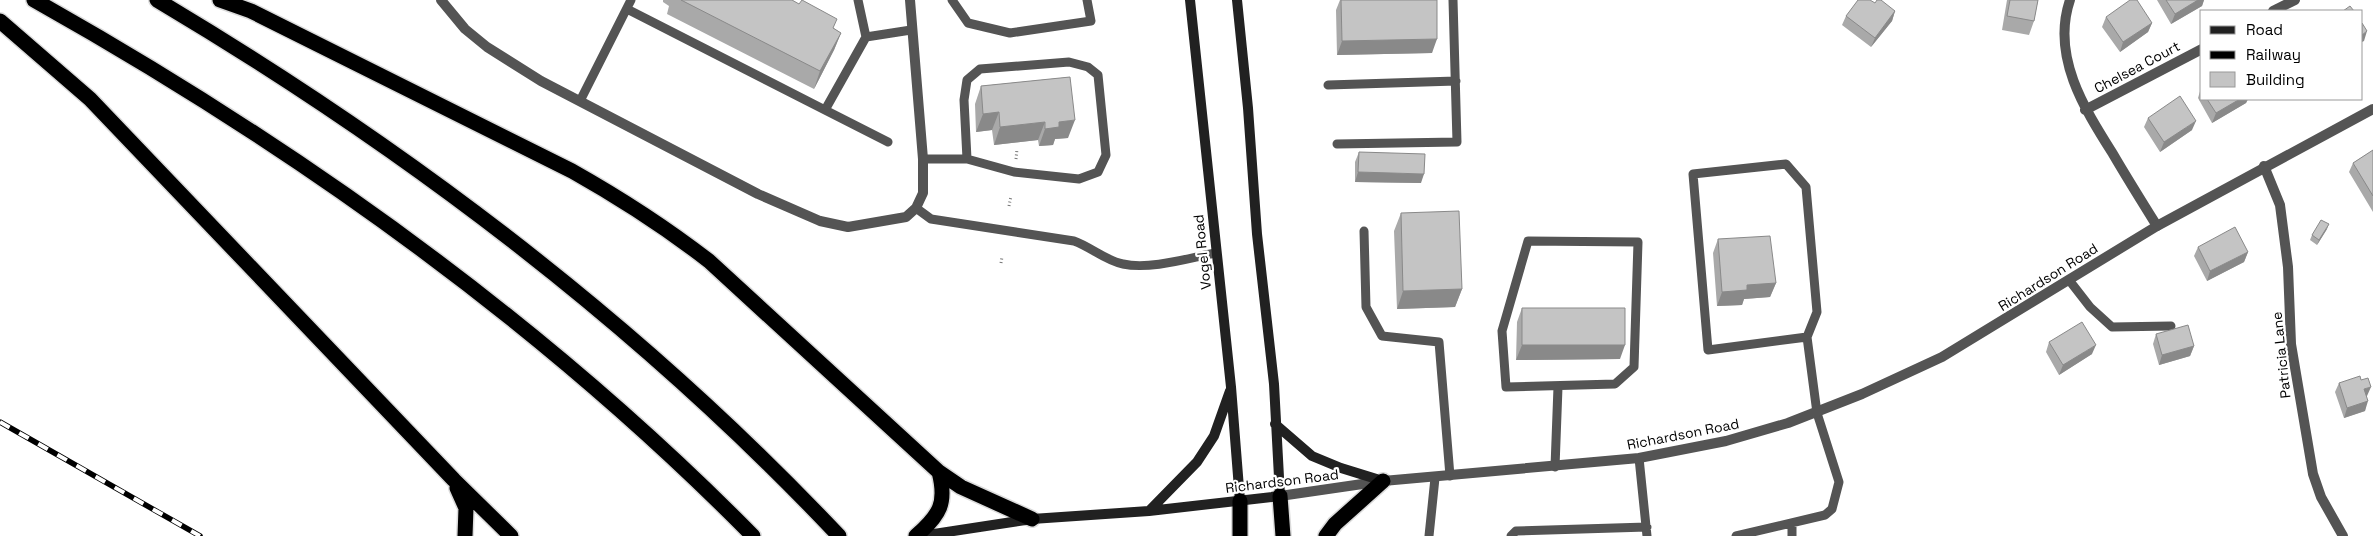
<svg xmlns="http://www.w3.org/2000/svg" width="2373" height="536" font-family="'Space Grotesk',sans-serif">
	<rect width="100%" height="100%" fill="#fff"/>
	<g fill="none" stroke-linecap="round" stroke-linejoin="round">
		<g stroke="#dbdbdb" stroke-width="18">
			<path id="motorway" d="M34 0C296 147 542 322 753 536
				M157 0C406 148 640 325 839 536
				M220 0 251 11 572 171C620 198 665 227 709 261L939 472 961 487 1032 519
				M0 21 90 99 454 480 511 536
				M457 488 466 508 465 536
				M1280 496 1283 536
				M1240 501V536
				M916 536C940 515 947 503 939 472
				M1326 536 1335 524 1383 481"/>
		</g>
		<path stroke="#767676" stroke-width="3" stroke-dasharray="1 2.5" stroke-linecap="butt" d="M1016 159 1017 149
			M1009 206 1011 196
			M1001 263 1002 257"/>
		<path stroke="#545454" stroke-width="9" d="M858 0 866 37 825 110 888 142
			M952 0 968 23 1010 33 1091 21 1087 0
			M627 9 825 110
			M866 37 911 30
			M1328 85 1456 81
			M580 101 631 0
			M1337 144 1457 142 1453 0
			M923 159H967L1014 172 1079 179 1098 172 1106 155 1098 75 1088 67 1069 62 980 69 967 80 964 100 967 159
			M916 208 931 219 1074 241C1091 247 1106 261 1123 264 1150 270 1189 258 1215 253
			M1364 231 1366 307 1382 336 1439 342 1450 476
			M1528 241 1638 242 1634 367 1615 384 1506 387 1502 331Z
			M2069 280 2090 307 2112 327 2171 326
			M1639 458 1647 536
			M1555 467 1558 387
			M1792 523V536
			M1429 536 1435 478
			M1511 536 1516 531 1647 527
			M1736 536 1825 515 1832 509 1839 482 1817 413 1807 337 1708 350 1693 174 1786 164 1806 187 1817 312 1807 337"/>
		<path stroke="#545454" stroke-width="10" d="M441 0 465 29 487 47 541 81 758 194 820 221 848 227 906 217 916 208 923 193V159L910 0
			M2070 0C2051 56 2084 108 2113 154 2127 178 2142 202 2157 226
			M2273 11 2295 0
			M2085 110 2202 49
			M2264 166 2280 205 2288 267 2291 344 2313 474 2321 497 2343 536"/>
		<path stroke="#545454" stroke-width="10" d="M1280 496 1383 481 1639 458 1726 441 1788 423 1862 394 1942 357 2157 226 2373 109"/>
		<path stroke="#212121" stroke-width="10" d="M1190 0 1231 387 1240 501
			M1275 424 1312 456 1341 468 1383 481
			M1149 511 1197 462 1214 436 1230 391
			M921 536 1032 519 1149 511 1280 496 1274 384 1257 234 1248 108 1237 0"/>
		<use href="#motorway" stroke="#000" stroke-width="15"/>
		<g stroke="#000" stroke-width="5.5">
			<path id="rail" d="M0 422 200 536"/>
		</g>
		<use href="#rail" stroke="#fff" stroke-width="4" stroke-dasharray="11" stroke-linecap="butt"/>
	</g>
	<path fill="#a9a9a9" d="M663 0H792L841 33 834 50 814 89 667 14 669 6 663 2Z
		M1340 0H1437L1432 53 1337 55 1336 10Z
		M2007 0H2038L2034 21 2029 35 2002 30Z
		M2157 0H2204L2202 6 2171 24Z
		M1875 3 1895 11 1892 21 1871 47 1842 25 1846 16Z
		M2106 17 2152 23 2148 32 2120 52 2102 27Z
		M1070 77 1068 138 1055 139 1053 145 1039 146 1038 140 994 145 992 130 976 132 975 104 981 86Z
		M2201 88H2202V99H2248L2246 103 2212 123 2198 98Z
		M2148 118 2192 130 2160 152 2144 127Z
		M2373 150V212L2349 172 2353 163Z
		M1359 152 1421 183 1355 182V162Z
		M1401 213 1462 289 1455 307 1397 309 1394 231Z
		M2327 229 2317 245 2310 240 2312 235Z
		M1718 239 1776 283 1770 297 1744 299 1742 305 1717 306 1713 253Z
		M2198 247 2248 252 2244 262 2207 281 2194 256Z
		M1522 308 1620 359 1516 360 1517 322Z
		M2156 334 2194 346 2190 356 2159 365 2153 344Z
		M2049 342 2092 354 2059 375 2046 352Z
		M2339 383 2367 396 2365 411 2344 418 2335 392Z"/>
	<path fill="#898989" d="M2198 0H2204L2202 6 2171 24 2175 14Z
		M1895 11 1892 21 1871 47 1875 38Z
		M2152 23 2148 32 2120 52 2123 42Z
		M2367 31 2364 41 2362 42V35Z
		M841 33 834 50 814 89 820 71Z
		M1437 39 1432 53 1337 55 1342 41Z
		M2240 99H2248L2246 103 2212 123 2216 113Z
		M999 112 992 130 976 132 983 114Z
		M1075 120 1068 138 1055 139 1053 145 1039 146 1045 129 1059 122Z
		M2196 121 2192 130 2160 152 2164 142Z
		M1045 122 1038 140 994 145 1000 127Z
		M1358 172 1424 174 1421 183 1355 182Z
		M2329 224 2327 229 2317 245 2319 240Z
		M2248 252 2244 262 2207 281 2210 271Z
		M1776 283 1770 297 1744 299 1742 305 1717 306 1722 292 1747 285Z
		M1462 289 1455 307 1397 309 1403 291Z
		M1522 345H1625L1620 359 1516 360Z
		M2096 345 2092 354 2059 375 2063 365Z
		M2194 346 2190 356 2159 365 2162 355Z
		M2371 387 2367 396 2361 398 2364 389Z
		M2368 401 2365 411 2344 418 2347 408Z"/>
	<path fill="#c4c4c4" stroke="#898989" d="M681 0H792L799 4 802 0 837 19 833 28 841 33 820 71Z
		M1341 0H1437V39L1342 41Z
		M1858 0H1870L1875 3 1877 0H1881L1895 11 1875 38 1846 16Z
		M2010 0H2038L2034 21 2007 16Z
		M2130 0H2137L2152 23 2123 42 2106 17Z
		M2166 0H2198L2175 14Z
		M2350 6 2354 11H2343Z
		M2362 23 2367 31 2362 35Z
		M1070 77 1075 120 1059 122V127L1045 129V122L1000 127 999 112 983 114 981 86Z
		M2180 96 2196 121 2164 142 2148 118Z
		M2207 99H2240L2216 113Z
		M2373 150V196L2353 163Z
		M1359 152 1425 154 1424 174 1358 172Z
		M1459 211 1462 289 1403 291 1401 213Z
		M2321 220 2329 224 2319 240 2312 235Z
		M2235 227 2248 252 2210 271 2198 247Z
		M1770 236 1776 283 1747 285V290L1722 292 1718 239Z
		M1522 308H1625V345H1522Z
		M2082 322 2096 345 2063 365 2049 342Z
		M2188 325 2194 346 2162 355 2156 334Z
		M2360 376 2361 380 2368 378 2371 387 2364 389 2368 401 2347 408 2339 383Z"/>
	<g text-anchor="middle" stroke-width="4.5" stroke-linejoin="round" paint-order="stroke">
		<g font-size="14" fill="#000" stroke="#fff">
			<text transform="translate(2137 67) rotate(-28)" y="5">Chelsea Court</text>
			<text transform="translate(1202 252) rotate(-96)" y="5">Vogel Road</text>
			<text transform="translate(2048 277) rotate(-32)" y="5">Richardson Road</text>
			<text transform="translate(2281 355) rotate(-96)" y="5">Patricia Lane</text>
			<text transform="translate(1683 434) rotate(-11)" y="5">Richardson Road</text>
			<text transform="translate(1282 481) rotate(-7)" y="5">Richardson Road</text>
		</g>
	</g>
	<rect x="2200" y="10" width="162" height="90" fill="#ffffff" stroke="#999999"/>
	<rect x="2210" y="26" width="25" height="8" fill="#212121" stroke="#999999"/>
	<text x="2246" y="35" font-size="15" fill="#000000">Road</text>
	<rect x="2210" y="51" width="25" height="8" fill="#000000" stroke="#999999"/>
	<text x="2246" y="60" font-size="15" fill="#000000">Railway</text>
	<rect x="2210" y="72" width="25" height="15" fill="#c4c4c4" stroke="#999999"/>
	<text x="2246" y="85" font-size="15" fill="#000000">Building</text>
</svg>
